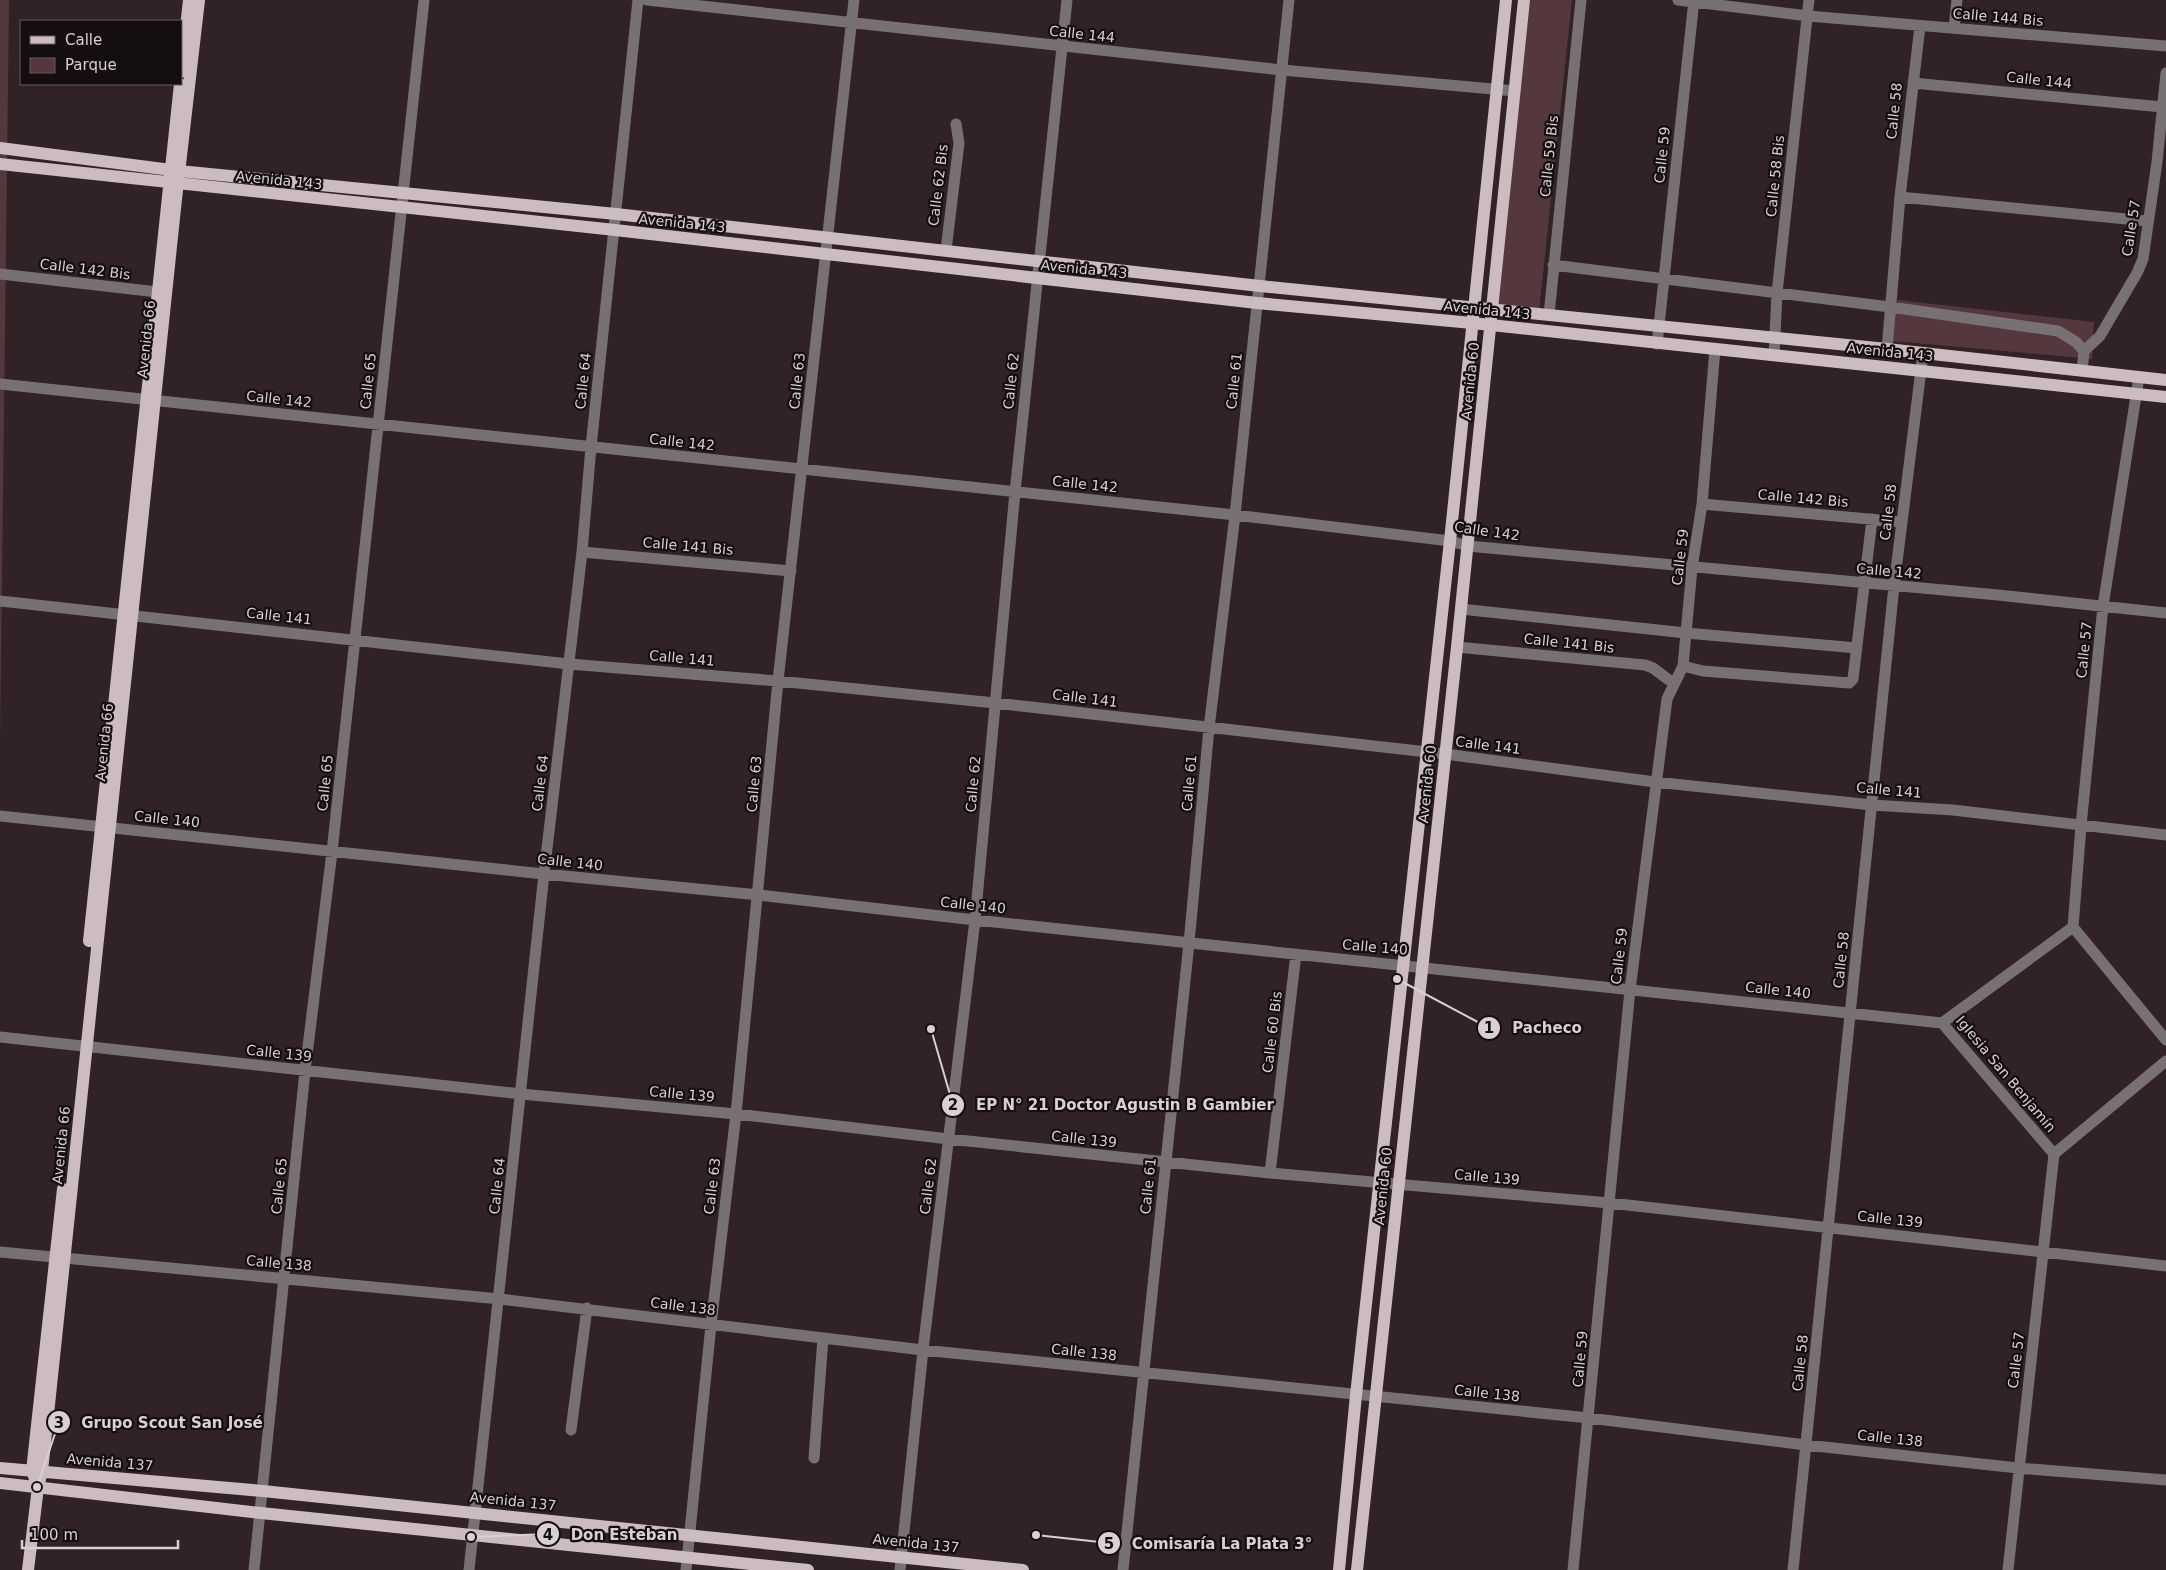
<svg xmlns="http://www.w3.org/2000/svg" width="2166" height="1570" font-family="'DejaVu Sans',sans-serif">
	<rect width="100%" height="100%" fill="#302225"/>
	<path fill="#55373e" d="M0 0H9L0 744Z
		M1525 0H1572L1539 312 1492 307Z
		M1897 300 2094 322 2092 359 1892 341Z"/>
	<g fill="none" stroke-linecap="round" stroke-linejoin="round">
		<path stroke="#787173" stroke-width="11" d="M647 0 1282 70 1515 91
			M1678 0 1808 16 2166 46
			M1954 28 1957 0
			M1913 83 2162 107
			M1900 197 2147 221
			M946 250 959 143 956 124
			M1553 265 1890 307 2058 331 2076 342 2084 351
			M0 274 166 293
			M1549 315 1581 0
			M1657 344 1694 0
			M1887 349 1900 197 1920 26
			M1774 355 1777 293 1809 0
			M2082 371 2084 351 2100 336 2137 273 2143 259 2157 162 2166 73
			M0 384 1235 515 1450 541 1468 546 1998 595 2166 613
			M1702 504 1902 522
			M582 552 791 571
			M0 601 569 664 778 681 995 703 1445 754 1655 782 1872 805 1953 810 2166 835
			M1461 609 1686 633 1857 648
			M1457 647 1645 665 1653 668 1673 683
			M1683 666 1703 671 1849 683 1853 679 1872 519
			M0 816 544 874 759 895 975 920 1942 1023
			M2073 927 2081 826 2103 606 2139 377
			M1942 1023 2073 927 2166 1040
			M1942 1023 2054 1154
			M0 1037 521 1094 736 1114 949 1139 1270 1173 1610 1203 2166 1266
			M2054 1154 2166 1061
			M1270 1173 1296 954
			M0 1252 500 1299 923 1350 1589 1418 1806 1445 2018 1468 2166 1480
			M571 1430 587 1308
			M814 1458 823 1338
			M254 1570 305 1071 332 852 424 0
			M469 1570 544 874 582 552 591 447 638 0
			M686 1570 711 1325 736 1114 778 681 854 0
			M900 1570 923 1350 975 920 1015 492 1067 0
			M1123 1570 1189 943 1209 728 1235 515 1289 0
			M1573 1570 1630 990 1667 699 1683 666 1692 568 1702 504 1715 349
			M1793 1570 1894 586 1923 354
			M2008 1570 2054 1154"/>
		<path stroke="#ccbcc0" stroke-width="12" d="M181 72 189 0
			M0 148 179 171 616 214 1260 286 1887 349 2166 380
			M0 164 615 230 1257 303 1472 323 2166 397
			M89 941 180 84
			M0 1468 263 1491 1023 1570
			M0 1483 261 1513 808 1570
			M38 1487 32 1471 63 1189
			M28 1570 38 1487 42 1471 176 199 199 0
			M1339 1570 1356 1395 1450 541 1506 0
			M1357 1570 1457 647 1524 0"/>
	</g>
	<g text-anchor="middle" stroke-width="4.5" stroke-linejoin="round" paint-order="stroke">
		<g font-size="14" fill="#d9d0d2" stroke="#140e0f">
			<text transform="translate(1998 17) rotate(5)" y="5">Calle 144 Bis</text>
			<text transform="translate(1082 34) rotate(6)" y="5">Calle 144</text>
			<text transform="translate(2039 80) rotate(6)" y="5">Calle 144</text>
			<text transform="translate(1894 111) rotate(-84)" y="5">Calle 58</text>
			<text transform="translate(1662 155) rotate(-84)" y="5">Calle 59</text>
			<text transform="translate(1549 156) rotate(-84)" y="5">Calle 59 Bis</text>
			<text transform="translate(1775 176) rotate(-84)" y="5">Calle 58 Bis</text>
			<text transform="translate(279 180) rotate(6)" y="5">Avenida 143</text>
			<text transform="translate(938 185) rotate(-83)" y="5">Calle 62 Bis</text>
			<text transform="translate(682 223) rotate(6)" y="5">Avenida 143</text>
			<text transform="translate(2131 228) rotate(-81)" y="5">Calle 57</text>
			<text transform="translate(85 269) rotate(7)" y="5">Calle 142 Bis</text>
			<text transform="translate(1084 269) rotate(6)" y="5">Avenida 143</text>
			<text transform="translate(1487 310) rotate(6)" y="5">Avenida 143</text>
			<text transform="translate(146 339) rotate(-84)" y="5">Avenida 66</text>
			<text transform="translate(1890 352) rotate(6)" y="5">Avenida 143</text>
			<text transform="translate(368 381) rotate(-84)" y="5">Calle 65</text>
			<text transform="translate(583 381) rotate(-84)" y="5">Calle 64</text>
			<text transform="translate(797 381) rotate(-84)" y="5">Calle 63</text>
			<text transform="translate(1011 381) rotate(-84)" y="5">Calle 62</text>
			<text transform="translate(1234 381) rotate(-84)" y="5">Calle 61</text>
			<text transform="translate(1470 381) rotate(-84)" y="5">Avenida 60</text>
			<text transform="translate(279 399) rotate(6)" y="5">Calle 142</text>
			<text transform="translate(682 442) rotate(6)" y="5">Calle 142</text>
			<text transform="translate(1085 484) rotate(6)" y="5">Calle 142</text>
			<text transform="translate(1803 498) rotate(5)" y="5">Calle 142 Bis</text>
			<text transform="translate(1888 512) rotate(-83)" y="5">Calle 58</text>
			<text transform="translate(1487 531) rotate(8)" y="5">Calle 142</text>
			<text transform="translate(688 546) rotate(5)" y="5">Calle 141 Bis</text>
			<text transform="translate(1680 557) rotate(-83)" y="5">Calle 59</text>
			<text transform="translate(1889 571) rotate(5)" y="5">Calle 142</text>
			<text transform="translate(279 616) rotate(6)" y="5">Calle 141</text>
			<text transform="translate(1569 643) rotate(6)" y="5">Calle 141 Bis</text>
			<text transform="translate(2084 650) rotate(-84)" y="5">Calle 57</text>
			<text transform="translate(682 658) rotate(5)" y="5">Calle 141</text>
			<text transform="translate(1085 698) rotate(7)" y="5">Calle 141</text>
			<text transform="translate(104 742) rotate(-84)" y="5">Avenida 66</text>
			<text transform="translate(1488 745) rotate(7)" y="5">Calle 141</text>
			<text transform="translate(325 783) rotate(-84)" y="5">Calle 65</text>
			<text transform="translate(540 783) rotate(-83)" y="5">Calle 64</text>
			<text transform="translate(1189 783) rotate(-85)" y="5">Calle 61</text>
			<text transform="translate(754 784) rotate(-85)" y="5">Calle 63</text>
			<text transform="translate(973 784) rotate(-85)" y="5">Calle 62</text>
			<text transform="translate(1427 784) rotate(-84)" y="5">Avenida 60</text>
			<text transform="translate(1889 790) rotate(5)" y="5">Calle 141</text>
			<text transform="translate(167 819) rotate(6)" y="5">Calle 140</text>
			<text transform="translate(570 862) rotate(6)" y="5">Calle 140</text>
			<text transform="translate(973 905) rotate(6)" y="5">Calle 140</text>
			<text transform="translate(1375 947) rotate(5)" y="5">Calle 140</text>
			<text transform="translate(1619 956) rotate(-83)" y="5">Calle 59</text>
			<text transform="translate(1841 960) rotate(-84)" y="5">Calle 58</text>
			<text transform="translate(1778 990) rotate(6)" y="5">Calle 140</text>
			<text transform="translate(1272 1032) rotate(-83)" y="5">Calle 60 Bis</text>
			<text transform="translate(279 1053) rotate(6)" y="5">Calle 139</text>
			<text transform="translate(2006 1074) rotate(50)" y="5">Iglesia San Benjamín</text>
			<text transform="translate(682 1094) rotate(5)" y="5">Calle 139</text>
			<text transform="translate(1084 1139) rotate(6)" y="5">Calle 139</text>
			<text transform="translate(61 1145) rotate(-84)" y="5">Avenida 66</text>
			<text transform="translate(1487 1177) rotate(5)" y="5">Calle 139</text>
			<text transform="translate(279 1186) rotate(-84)" y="5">Calle 65</text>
			<text transform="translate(497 1186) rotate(-84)" y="5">Calle 64</text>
			<text transform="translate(712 1186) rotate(-83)" y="5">Calle 63</text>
			<text transform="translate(928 1186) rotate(-83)" y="5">Calle 62</text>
			<text transform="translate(1148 1186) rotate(-84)" y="5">Calle 61</text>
			<text transform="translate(1383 1186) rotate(-84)" y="5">Avenida 60</text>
			<text transform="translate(1890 1219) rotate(6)" y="5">Calle 139</text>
			<text transform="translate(279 1263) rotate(5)" y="5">Calle 138</text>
			<text transform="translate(683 1306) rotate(7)" y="5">Calle 138</text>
			<text transform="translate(1084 1352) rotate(6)" y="5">Calle 138</text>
			<text transform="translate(1580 1359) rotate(-85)" y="5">Calle 59</text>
			<text transform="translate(2016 1360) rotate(-83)" y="5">Calle 57</text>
			<text transform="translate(1800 1363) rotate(-84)" y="5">Calle 58</text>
			<text transform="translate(1487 1393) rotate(6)" y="5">Calle 138</text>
			<text transform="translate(1890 1438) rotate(6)" y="5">Calle 138</text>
			<text transform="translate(110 1462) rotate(5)" y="5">Avenida 137</text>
			<text transform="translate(513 1501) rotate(6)" y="5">Avenida 137</text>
			<text transform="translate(916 1543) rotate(6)" y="5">Avenida 137</text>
		</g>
	</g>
	<path fill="none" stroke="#d9d0d2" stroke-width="2" d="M1397 979L1489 1028M931 1029L953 1105M37 1487L59 1422M471 1537L548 1534M1036 1535L1109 1543"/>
	<g fill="#d9d0d2" stroke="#140e0f" stroke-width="2">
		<circle cx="1397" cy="979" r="5"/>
		<circle cx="931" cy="1029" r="5"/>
		<circle cx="37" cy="1487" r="5"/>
		<circle cx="471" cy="1537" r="5"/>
		<circle cx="1036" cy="1535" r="5"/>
		<circle cx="1489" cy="1028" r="12"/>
		<circle cx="953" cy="1105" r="12"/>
		<circle cx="59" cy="1422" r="12"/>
		<circle cx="548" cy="1534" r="12"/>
		<circle cx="1109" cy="1543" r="12"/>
	</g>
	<g font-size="15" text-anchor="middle" font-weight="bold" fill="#111">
		<text x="1489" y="1033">1</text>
		<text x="953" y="1110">2</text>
		<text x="59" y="1428">3</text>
		<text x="548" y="1540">4</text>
		<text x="1109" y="1549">5</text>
	</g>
	<g font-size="15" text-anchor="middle" font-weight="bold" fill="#d9d0d2" stroke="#140e0f" stroke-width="4.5" stroke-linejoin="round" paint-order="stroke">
		<text x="1547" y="1033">Pacheco</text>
		<text x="1125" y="1110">EP N° 21 Doctor Agustin B Gambier</text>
		<text x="172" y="1428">Grupo Scout San José</text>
		<text x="624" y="1540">Don Esteban</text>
		<text x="1222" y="1549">Comisaría La Plata 3°</text>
	</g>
	<rect x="20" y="20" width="162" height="65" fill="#140e0f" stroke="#635c5d"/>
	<rect x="30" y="36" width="25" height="8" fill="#ccbcc0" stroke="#635c5d"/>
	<text x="65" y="45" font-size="15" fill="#d9d0d2">Calle</text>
	<rect x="30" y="58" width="25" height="15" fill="#55373e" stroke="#635c5d"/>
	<text x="65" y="70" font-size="15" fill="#d9d0d2">Parque</text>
	<path d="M22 1540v8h156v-8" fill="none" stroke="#d9d0d2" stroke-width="2.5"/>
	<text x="30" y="1540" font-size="15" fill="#d9d0d2" stroke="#140e0f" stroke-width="4" paint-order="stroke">100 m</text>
</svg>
